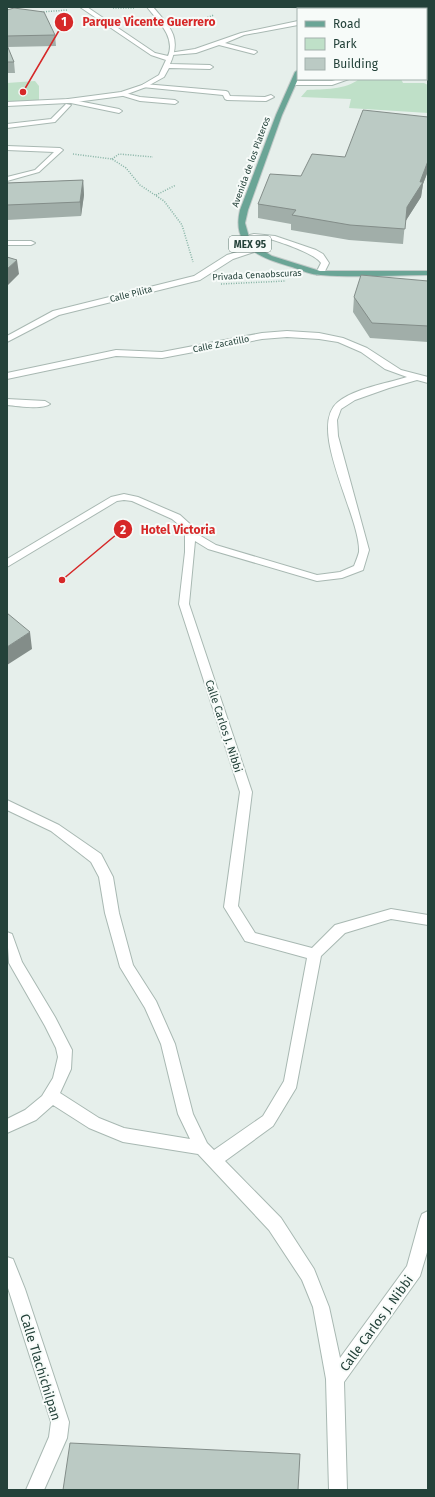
<svg xmlns="http://www.w3.org/2000/svg" width="435" height="1497" font-family="'Fira Sans',sans-serif">
	<rect width="100%" height="100%" fill="#e6efeb"/>
	<path fill="#bfe0c8" d="M359 79H401L403 83H424L428 85V113L349 108 351 99 301 97 307 90C323 89 346 90 359 79Z
		M35 81 39 86V101L7 103V83Z"/>
	<g fill="none" stroke-linecap="round" stroke-linejoin="round">
		<g stroke="#a8b8b2" stroke-width="2">
			<path id="service" d="M122 92 140 97 175 100 178 102 175 104 140 101 120 95 119 94Z
				M68 99 119 109 122 111 119 113 66 102V100Z
				M254 234 275 236 316 250 323 254 329 263 323 275H317L316 273 321 263C316 254 276 240 265 238 258 238 246 241 241 237Z"/>
		</g>
		<g stroke="#a8b8b2" stroke-width="2">
			<path id="pedestrian" d="M298 21V25L244 35 225 43 256 51 257 52 254 54 219 45 196 53 172 55 169 53 195 49 241 33Z
				M144 84 226 91 228 92 230 96 265 97 271 95 274 97 266 101 227 100 225 99 223 95 142 87 141 86Z"/>
		</g>
		<g stroke="#a8b8b2" stroke-width="2">
			<path id="minor" d="M80 7H87L155 53 168 56C176 37 158 21 147 7H153C170 27 182 37 170 64L210 65 213 67 210 69 169 68 164 77 146 87 122 96 68 103 7 106V102L68 99 121 92 142 85 159 75 166 60 151 55Z
				M428 27V36L426 37V28Z
				M426 67H428V71H426Z
				M339 79H349L332 85H294L291 83 294 81H332Z
				M66 104 71 105 55 122 7 128V124L51 119Z
				M7 146 60 148 63 150 39 172 7 181V177L35 170 54 152 7 150Z
				M7 241H31L35 243 31 245H7Z
				M254 247 258 249 257 251 233 259 200 280 59 315 7 342V336L53 311 194 276 227 255Z
				M287 331 319 333 343 338 367 348 401 370 428 377V383L417 380 389 388 355 400 341 409 337 420 338 436 369 550 363 570 342 578 317 581 208 549 195 541 189 604 252 792 238 906 255 933 312 948 335 925 391 909 428 915V925L391 919 345 933 321 956 296 1088 273 1126 225 1161 281 1218 314 1269 329 1307 340 1358 407 1266 420 1219 422 1214 428 1211V1249L420 1276 344 1382 347 1490H329L326 1379 313 1307 302 1280 269 1230 198 1154 123 1142 89 1128 53 1105 36 1120 7 1133V1119L25 1110 42 1096 53 1078 58 1057 56 1048 45 1026 9 963 7 932 12 934 22 962 55 1017 72 1050 71 1069 60 1093 99 1118 124 1128 190 1139 178 1114 161 1044 145 1008 120 967 105 913 99 877 91 862 51 831 7 810V800L59 825 101 854 113 877 119 913 133 965 156 1001 175 1044 193 1114 207 1143 214 1150 263 1116 284 1081 307 958 245 941 224 907 240 792 179 604 185 552V534L183 528 172 519 132 501 124 500 117 501 7 567V559L111 497 124 494 138 497 180 515 191 525 194 532 216 545 317 575 340 572 354 566C356 561 358 556 359 552 361 517 306 428 338 402 356 388 385 384 407 377L385 369 361 352 338 342 319 339 287 337 262 339 162 358 116 356 7 379V373L116 350 162 352 262 333Z
				M7 399 45 401 50 404C43 410 17 406 7 405Z
				M7 1257 13 1259 25 1289 69 1422 67 1438 44 1490H26L49 1437 51 1422 7 1285Z"/>
		</g>
		<g stroke="#c2cac8" stroke-width="2">
			<path id="primary" d="M363 7H369L370 9H364Z
				M298 70V79L282 115 248 210 245 223 249 237 257 247 272 256 320 271H428V275C393 275 356 278 321 275 311 275 301 270 292 267 261 258 231 248 240 210L276 115 295 72Z"/>
		</g>
		<path stroke="#86b3a5" stroke-width="1.5" stroke-dasharray="1 1.5" stroke-linecap="butt" d="M113 8H134
			M41 12 68 10
			M184 26 214 15
			M73 154 112 159 126 168 140 185 164 201 182 225 193 262
			M112 159 119 154 153 157
			M156 195 176 185
			M221 284 286 281"/>
		<use href="#service" fill="#fff" fill-rule="evenodd"/>
		<use href="#pedestrian" fill="#fff" fill-rule="evenodd"/>
		<use href="#minor" fill="#fff" fill-rule="evenodd"/>
		<use href="#primary" fill="#6aa596" fill-rule="evenodd"/>
	</g>
	<path fill="#a1aea9" d="M290 7H335L334 9 290 8Z
		M7 10 55 35 56 46 7 47 14 62 15 73H7Z
		M428 117V171L423 184 421 197 405 222 403 244 349 240 291 230V224L258 218V204L301 176 345 157Z
		M83 180 84 195 81 216 7 220V183Z
		M428 281V342L370 338 353 312 354 297Z"/>
	<path fill="#838d89" d="M428 161V171L423 184 421 197 405 222 407 207 420 182Z
		M83 180 84 195 81 216 80 202Z
		M17 260 19 274 7 286V269Z
		M30 632 32 649 7 665V647Z"/>
	<path fill="#bbcac4" stroke="#838d89" d="M14 8 44 12 55 35 7 36V10Z
		M7 45 14 62H7Z
		M363 110 428 117V161L420 182H423L407 207 405 229 350 225 292 215 296 210 258 204 270 174 301 176 312 154 345 157Z
		M83 180 80 202 7 205V183Z
		M7 257 17 260 7 269Z
		M361 275 428 281V326L372 323 354 297Z
		M7 613 30 632 7 647Z
		M70 1443 300 1454 298 1490H63Z"/>
	<g text-anchor="middle" stroke-width="4" stroke-linejoin="round" paint-order="stroke">
		<g font-size="9" fill="#24423a" stroke="#f7fbf9">
			<text transform="translate(251 162) rotate(-70)" y="3">Avenida de los Plateros</text>
			<text transform="translate(257 275) rotate(-3)" y="3">Privada Cenaobscuras</text>
			<text transform="translate(131 294) rotate(-14)" y="3">Calle Pilita</text>
			<text transform="translate(221 344) rotate(-11)" y="3">Calle Zacatillo</text>
		</g>
		<rect fill="#f7fbf9" stroke="#637a73" stroke-width="1" x="229" y="236" width="42" height="16" rx="3"/>
		<g font-size="10" font-weight="bold" fill="#24423a">
			<text x="250" y="248">MEX 95</text>
		</g>
		<g font-size="11" fill="#24423a" stroke="#f7fbf9">
			<text transform="translate(224 726) rotate(72)" y="4">Calle Carlos J. Nibbi</text>
		</g>
		<g font-size="13" fill="#24423a" stroke="#f7fbf9">
			<text transform="translate(376 1323) rotate(-54)" y="5">Calle Carlos J. Nibbi</text>
			<text transform="translate(41 1367) rotate(73)" y="5">Calle Tlachichilpan</text>
		</g>
	</g>
	<path fill="none" stroke="#d62828" stroke-width="1.5" d="M23 92L64 22M62 580L123 529"/>
	<g fill="#d62828" stroke="#f7fbf9" stroke-width="1.5">
		<circle cx="23" cy="92" r="4"/>
		<circle cx="62" cy="580" r="4"/>
		<circle cx="64" cy="22" r="10"/>
		<circle cx="123" cy="529" r="10"/>
	</g>
	<g font-size="12" text-anchor="middle" font-weight="bold" fill="#fff">
		<text x="64" y="26">1</text>
		<text x="123" y="534">2</text>
	</g>
	<g font-size="12" text-anchor="middle" font-weight="bold" fill="#d62828" stroke="#f7fbf9" stroke-width="4" stroke-linejoin="round" paint-order="stroke">
		<text x="149" y="26">Parque Vicente Guerrero</text>
		<text x="178" y="534">Hotel Victoria</text>
	</g>
	<rect width="435" height="1497" fill="none" stroke="#24423a" stroke-width="16"/>
	<rect x="297" y="8" width="130" height="72" fill="#f7fbf9" stroke="#a3b1ad"/>
	<rect x="305" y="21" width="20" height="6" fill="#6aa596" stroke="#a3b1ad"/>
	<text x="333" y="28" font-size="12" fill="#24423a">Road</text>
	<rect x="305" y="38" width="20" height="12" fill="#bfe0c8" stroke="#a3b1ad"/>
	<text x="333" y="48" font-size="12" fill="#24423a">Park</text>
	<rect x="305" y="58" width="20" height="12" fill="#bbcac4" stroke="#a3b1ad"/>
	<text x="333" y="68" font-size="12" fill="#24423a">Building</text>
</svg>
